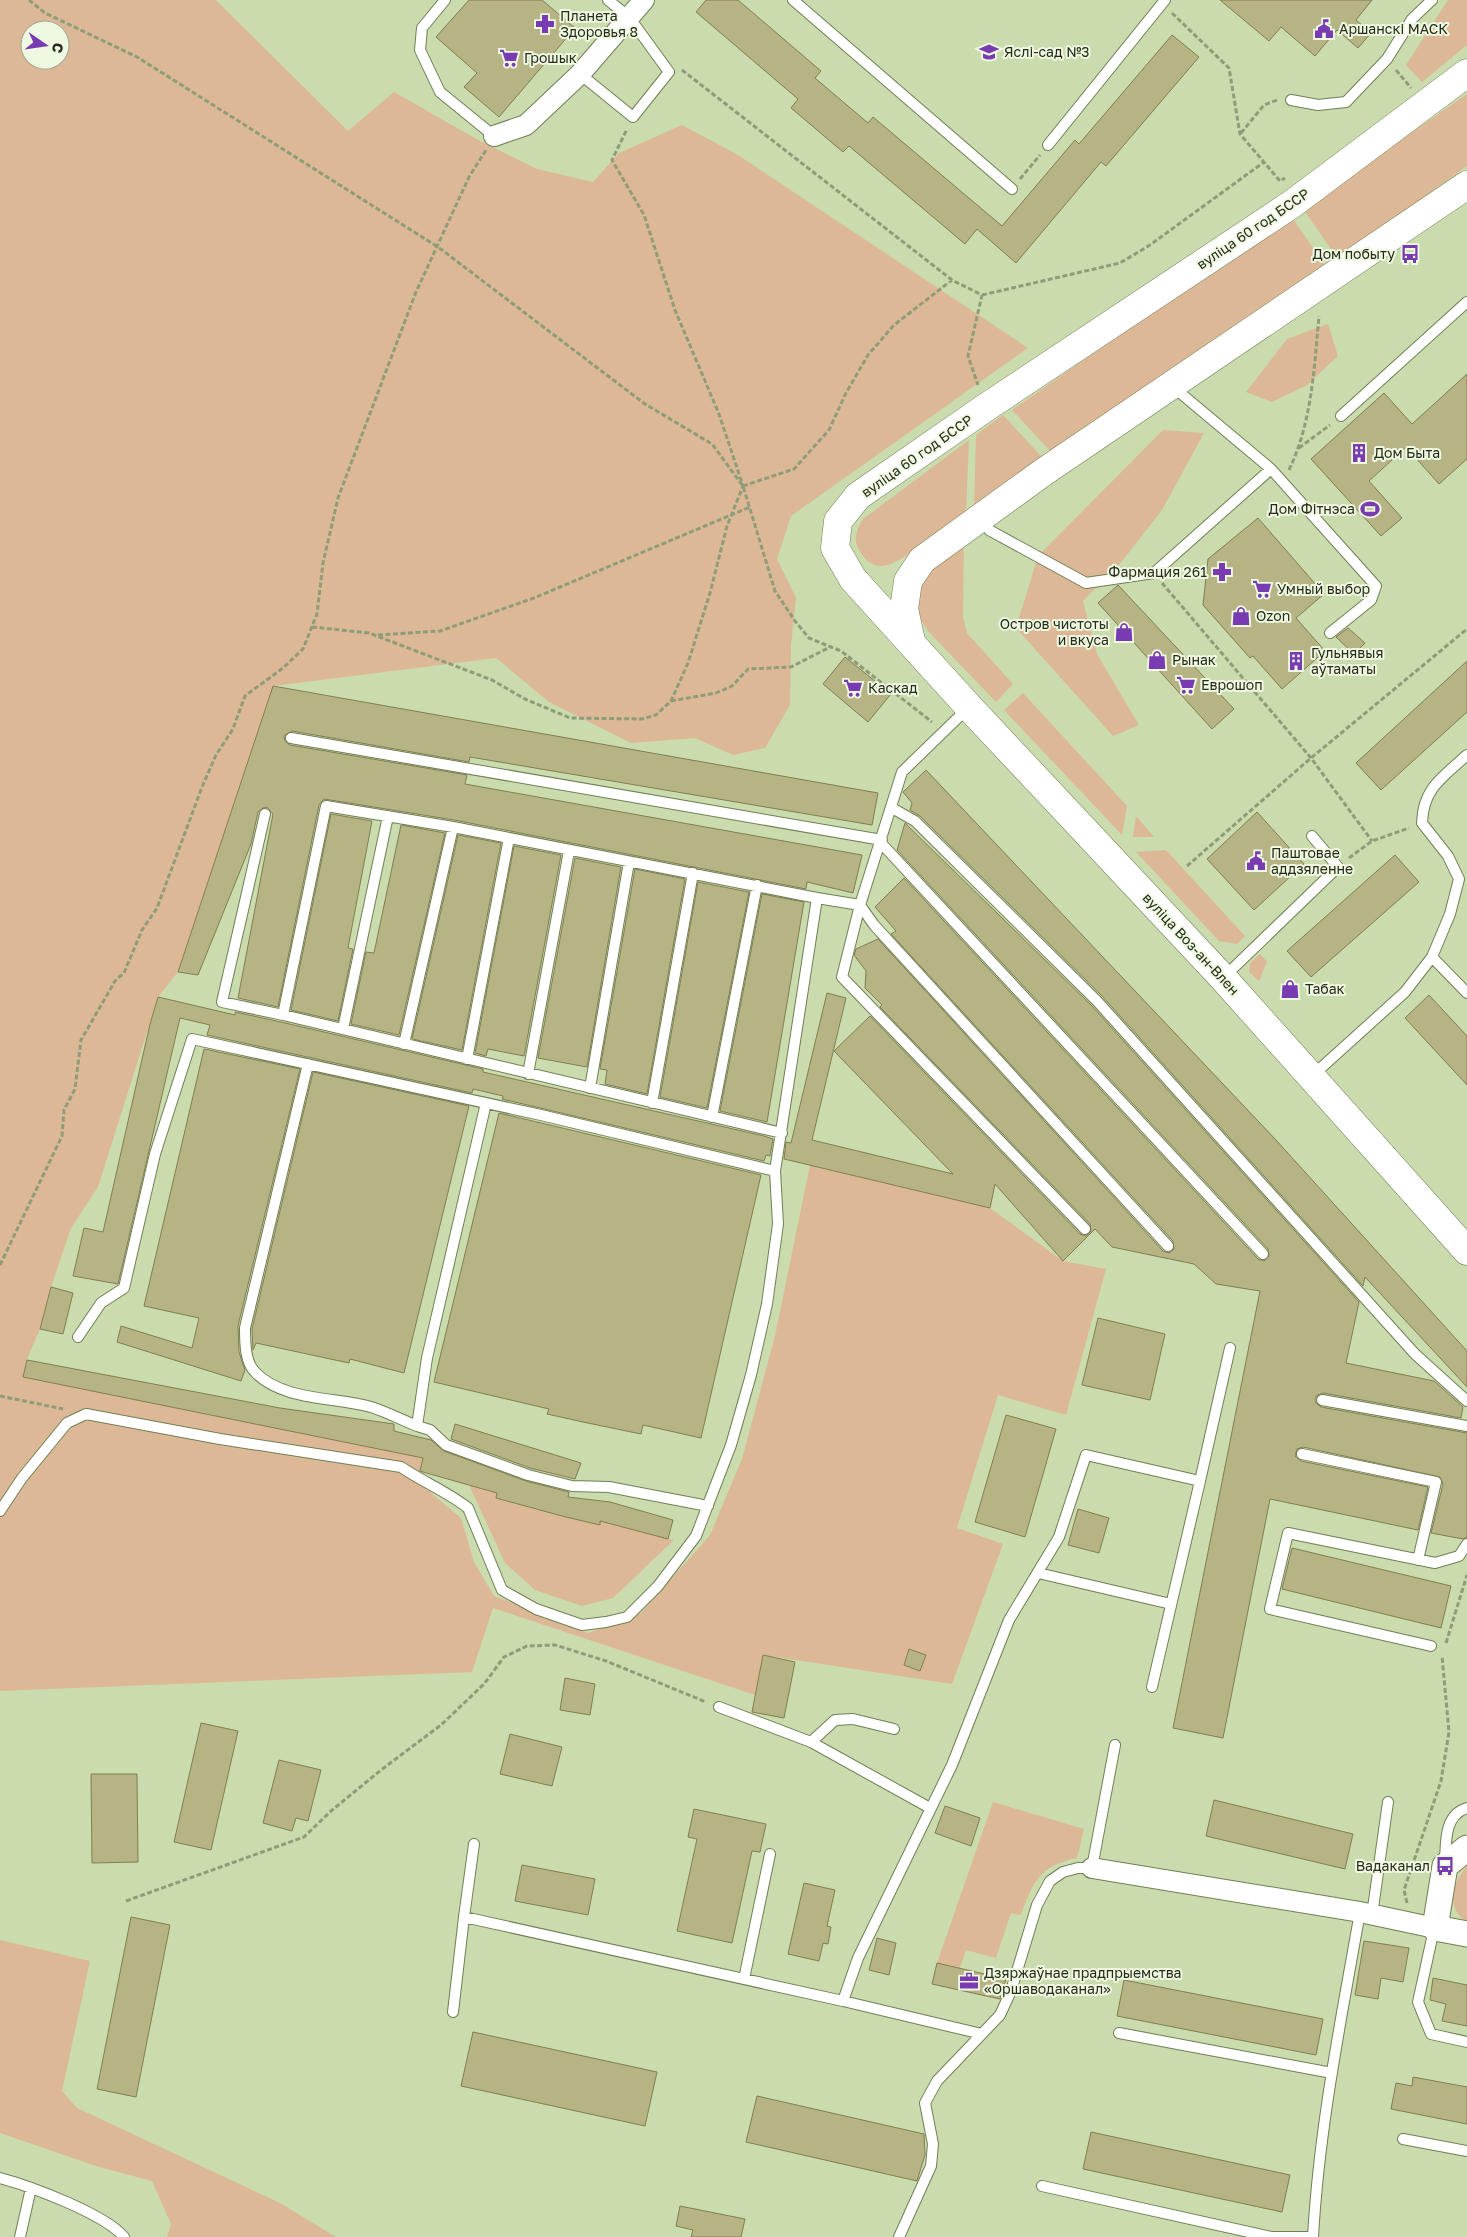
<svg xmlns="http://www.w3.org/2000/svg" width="1467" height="2237" font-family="'Golos Text',sans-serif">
	<rect width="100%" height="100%" fill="#cadbad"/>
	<path fill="#ddb896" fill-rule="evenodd" d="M0 0H216L348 131 394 92 480 141 537 169 593 182 619 153 682 125 738 155 1028 348 791 516 777 559 796 598 791 646 790 705 765 748 733 755 695 738 631 743 549 702 496 658 273 686 178 972 158 997 98 1187 71 1228 51 1287 40 1329 27 1359 23 1377 423 1458 420 1472 432 1494 461 1518 474 1562 494 1596 588 1633 641 1613 710 1535 742 1459 760 1392 775 1336 810 1165 990 1208 1063 1261 1106 1269 1066 1415 998 1395 957 1528 1003 1544 952 1684 763 1655 755 1695 493 1608 472 1672 0 1691ZM30 30H60V60H30Z
		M1448 0H1467V45L1422 82 1406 65Z
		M1467 94V166L1338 259 1303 209Z
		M1291 216 1325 265 1051 452 1012 410Z
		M1328 324 1338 356 1307 385 1272 402 1246 392 1287 339Z
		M1003 415 1043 458 974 507 976 435Z
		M1163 430 1204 433 1162 510 1119 565 1083 601 1097 654 1139 725 1113 736 1016 628 1038 556Z
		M969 440 966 513C949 525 899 567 881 566 871 566 864 559 860 551 852 540 857 529 863 519Z
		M964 542 963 617 967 633 1013 684 996 702 929 632 918 616 916 585 928 568Z
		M1023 693 1127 806 1122 835 1004 710Z
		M1136 816 1154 837H1133Z
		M1166 850 1245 936 1237 944 1219 941 1136 852Z
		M1260 954 1267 962 1259 981 1249 972 1250 963Z
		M469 1485 497 1493 496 1498 600 1525V1521L674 1540 613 1598 582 1606 535 1590 505 1563Z
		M993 1802 1084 1829 1077 1858C1039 1866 1033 1882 1021 1915L1011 1913 996 1958 966 1950 960 1968 937 1963Z
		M1467 1866V1923C1445 1906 1452 1884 1467 1866Z
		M0 1940 90 1961 62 2091 77 2108 280 2203 336 2237H167L171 2224 152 2181 99 2167 0 2133Z"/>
	<path fill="#b6b384" stroke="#817e51" d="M469 0H542L575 28 499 117 464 87 477 73 436 37Z
		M706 0H738L821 71 815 78 868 123 873 117 1002 226 1075 140 1079 144 1172 35 1199 57 1106 166 1101 162 1016 263 977 229 965 244 849 146 843 152 791 108 798 99 696 12Z
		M1220 0H1372L1356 20 1371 33 1358 48 1337 30 1315 56 1281 27 1269 41Z
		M1467 374V459L1439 484 1406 447 1369 481 1402 518 1381 536 1311 459 1384 393 1412 424Z
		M1258 518 1324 594 1296 618 1325 651 1282 689 1253 656 1250 658 1203 605 1208 559Z
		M1118 585 1234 709 1212 729 1098 603Z
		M1348 628 1365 643 1354 654 1336 637Z
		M845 657 891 694 868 722 823 684Z
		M1467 661V712L1381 790 1356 763Z
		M273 686 878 793 872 825 470 757 469 762 292 731 284 736 285 741 290 745 467 775 465 784 862 855 853 893 807 882 806 889 454 820 324 799 319 805 278 1007 238 998 273 814 267 807 263 808 258 812 251 844 198 975 178 972Z
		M926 770 1276 1140 1467 1351V1387L1365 1277 1363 1286 1102 996 920 816 910 810 912 803 903 792Z
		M1257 812 1304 864 1254 910 1207 859Z
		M331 814 372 821 348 948 353 949 338 1021 291 1010Z
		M905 823 1092 1006 1359 1302 1346 1363 1434 1381 1463 1407 1461 1418 1323 1393 1316 1396V1403L1321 1407 1467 1433V1537L1463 1539 1431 1533 1443 1484 1440 1477 1303 1447 1297 1449 1295 1456 1301 1461 1428 1487 1418 1530 1270 1499 1223 1738 1173 1728 1260 1291 1216 1284 1194 1264 1112 1247 1095 1229 1063 1261 995 1184 990 1208 784 1159 786 1142 791 1143 827 993 846 998 812 1140 953 1174 834 1051 870 1016 1080 1234 1086 1236 1091 1231 1090 1224 880 1007 882 1005 865 988 866 971 854 955 856 949 878 939 1163 1251 1169 1253 1174 1249 1173 1241 891 934 896 931 875 907 904 878 1258 1259 1264 1261 1269 1256 1268 1249 897 850Z
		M401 825 445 833 399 1035 351 1024 366 952 374 953Z
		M458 835 501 843 462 1050 412 1039Z
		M514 846 561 855 524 1056 488 1049 486 1056 475 1053Z
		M1395 855 1419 882 1311 977 1287 951Z
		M575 858 621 867 587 1067 538 1058Z
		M635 869 685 879 647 1094 605 1084 607 1070 600 1069Z
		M698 882 749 892 707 1108 660 1097Z
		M762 894 804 902 767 1122 720 1111Z
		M1429 995 1467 1036V1085L1405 1018Z
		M158 997 235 1015V1012L281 1022 483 1069V1072L764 1136 773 1139 770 1156 766 1155 764 1161 502 1099 503 1096 473 1089 472 1093 207 1035 210 1025 180 1018 118 1284 73 1276 84 1228 103 1232 150 1024Z
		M204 1049 300 1069 238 1326 239 1352 245 1370 241 1381 117 1342 121 1326 192 1348 199 1318 144 1306Z
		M313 1072 469 1106 404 1373 350 1359 349 1363 256 1343 253 1350 252 1329Z
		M499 1113 761 1175 701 1438 643 1425 641 1434 583 1422 547 1414 549 1409 434 1382Z
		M51 1287 73 1293 63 1334 40 1329Z
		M1098 1318 1165 1334 1150 1400 1082 1385Z
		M27 1360 280 1408 394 1424V1431L431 1440 444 1451 526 1481 569 1492 568 1497 610 1502 673 1520 668 1539 600 1521V1525L562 1516 496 1498 497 1493 423 1472 420 1471 423 1458 23 1377Z
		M1006 1415 1056 1429 1025 1537 975 1522Z
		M455 1424 581 1463 575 1479 530 1468 451 1439Z
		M1078 1509 1109 1518 1099 1553 1068 1545Z
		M1292 1548 1451 1586 1441 1628 1282 1589Z
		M909 1649 926 1655 920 1671 904 1665Z
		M763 1655 795 1662 784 1718 752 1712Z
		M565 1678 595 1684 590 1715 560 1710Z
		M201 1723 238 1731 211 1850 174 1842Z
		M510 1734 562 1747 552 1786 500 1774Z
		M279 1760 321 1770 308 1821 296 1818 292 1831 263 1823Z
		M91 1774H137L138 1862 92 1863Z
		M1214 1800 1353 1834 1345 1869 1206 1836Z
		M945 1806 980 1818 971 1846 935 1833Z
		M694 1809 766 1824 760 1852 752 1851 732 1943 677 1931 697 1839 688 1837Z
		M522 1865 595 1879 588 1915 515 1901Z
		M804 1883 835 1890 827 1926 831 1927 828 1944 823 1943 819 1961 788 1954Z
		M131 1917 170 1925 136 2097 97 2089Z
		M877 1938 896 1943 889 1975 869 1970Z
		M1364 1941 1409 1948 1403 1982 1381 1978 1378 1999 1355 1995Z
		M937 1963 1006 1979 1000 1999 932 1984Z
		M1433 1978 1467 1985V2026L1442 2021 1446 2004 1430 2000Z
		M1124 1980 1323 2019 1316 2055 1117 2016Z
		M473 2032 657 2072 645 2126 461 2086Z
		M1413 2077 1467 2087V2124L1391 2109 1396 2083 1412 2086Z
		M757 2096 924 2134 925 2155 917 2181 746 2142Z
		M1091 2132 1290 2175 1282 2212 1083 2169Z
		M680 2206 745 2219 741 2237H691L693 2230 676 2226Z"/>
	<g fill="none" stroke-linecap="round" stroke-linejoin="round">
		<g stroke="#707f55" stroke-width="12">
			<path id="service" d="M445 0 422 28 420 50 440 92 494 136
				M793 0 1012 189
				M580 74 633 117 669 72 629 17 608 0
				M1291 100 1318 105 1346 102 1387 59 1412 19 1432 0
				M1048 145 1165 0
				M1172 386 1271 469 1376 586 1371 600 1330 633
				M1341 416 1467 302
				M989 530 1086 583 1154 573 1271 469
				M291 738 882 840
				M892 808 915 821 1097 1001 1415 1354 1467 1401
				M265 814 222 1002 283 1015
				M881 843 1263 1254
				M860 905 874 925 1168 1246
				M860 905 842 977 1085 1229
				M1432 957 1467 993
				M1224 977 1338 867 1312 836
				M343 1029 388 816
				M404 1044 453 827
				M467 1059 509 838
				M308 1064 245 1328C245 1342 245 1362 255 1372 282 1401 336 1397 371 1407 387 1412 402 1420 417 1426L427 1358 486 1103
				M528 1074 569 851
				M1312 1076 1405 992 1432 957 1450 914 1459 879 1448 856 1422 823C1423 788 1443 777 1467 755
				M590 1088 629 862
				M652 1103 693 873
				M712 1117 757 885
				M782 1133 283 1015 326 806 453 827 817 898
				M78 1337 101 1303 124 1288 155 1154 192 1039 541 1115 775 1171 817 898 860 905 902 772 968 708
				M1322 1400 1467 1426
				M417 1426 430 1430 446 1445 528 1475 572 1486 609 1487 708 1506
				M1302 1454 1436 1482 1418 1560
				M1200 1481 1230 1348
				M0 1511 22 1478 67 1423 86 1414 220 1439 401 1467C423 1482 448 1492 468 1508L502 1590 536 1609 582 1625 606 1622 627 1617 658 1586 696 1536 731 1445 751 1375 767 1304 778 1224 775 1171
				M1038 1573 1171 1604
				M1431 1646 1270 1609 1288 1533 1435 1563 1459 1556 1467 1544
				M719 1707 811 1742 930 1808
				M811 1742 835 1720 853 1719 894 1729
				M474 1844 464 1917 843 2001
				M1445 1862C1446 1842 1444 1815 1467 1808
				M1372 1915 1388 1802
				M1434 1929 1418 2002 1431 2034 1467 2042
				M744 1979 770 1854
				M453 2012 464 1917
				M1119 2033 1332 2073
				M982 2034 843 2001 858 1958 952 1765 1009 1620 1059 1537 1086 1455 1200 1481 1152 1687
				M1403 2139 1467 2151
				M0 2178C30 2186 105 2214 124 2237
				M1042 2186 1271 2237H1313
				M20 2237 31 2188
				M899 2237 931 2166 933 2144 925 2103 937 2081 1000 2015 1011 1991 1037 1905 1050 1881 1063 1872 1078 1868H1092L1115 1745
				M1313 2237C1319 2128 1341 2020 1360 1912"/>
		</g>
		<g stroke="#707f55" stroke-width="22">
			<path id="minor" d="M494 136 526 125 580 74 644 0
				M1092 1868 1360 1912 1435 1928"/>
		</g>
		<g stroke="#707f55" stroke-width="27">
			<path id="tertiary" d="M1467 1848 1445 1866 1435 1928 1467 1934"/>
		</g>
		<g stroke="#707f55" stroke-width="29">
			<path id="secondary" d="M1467 73 1292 204 985 408 858 496 838 521 835 548 853 579 969 707 1223 978 1467 1251
				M911 641 904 609 908 581 922 560 1045 471 1467 185"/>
		</g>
		<path stroke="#8f9c79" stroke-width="3" stroke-dasharray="5 2.5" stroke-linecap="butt" d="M29 0 45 13 137 57 438 247 645 404 712 444 743 486 775 591 795 621 809 638 841 651 932 722
			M1172 13 1229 68 1240 134 1280 181 1285 178
			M682 70 952 280 982 295 968 356 978 385
			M1396 70 1411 88
			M1241 133 1264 105 1277 100
			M1020 179 1040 155
			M982 295 1120 263 1150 245 1264 162
			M1299 448 1330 425
			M1289 470C1312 422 1314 369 1319 316
			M743 486 794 469 829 430 846 393 868 355 894 325 952 280
			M1162 583 1311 758 1372 841
			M312 627 369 633 492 680 525 699 570 718 642 719 656 715 671 701 688 663 710 593 727 526 743 486 719 414 675 310 644 215 612 160 627 129
			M378 635 440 631 534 598 750 507
			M671 701 716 693 732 686 748 669 791 667 830 647
			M1349 858 1372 841 1409 828
			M1187 866 1311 758 1467 629
			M0 1265 62 1136 64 1110 75 1089 81 1040 115 981 124 973 142 930 157 908 202 787 216 755 233 729 245 696 283 668 303 649 317 614 323 563 338 498 416 292 469 177 486 150
			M0 1396 63 1409
			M1446 1643 1467 1575
			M126 1901 304 1837 331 1811 381 1770 441 1725 484 1684 504 1657 527 1646 555 1645 606 1661 706 1702
			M1407 1903 1404 1890 1441 1781 1449 1732 1442 1656"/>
		<use href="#service" stroke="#fff" stroke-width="10"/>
		<use href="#minor" stroke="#fff" stroke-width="20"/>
		<use href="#tertiary" stroke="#fff" stroke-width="25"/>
		<use href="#secondary" stroke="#fff" stroke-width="28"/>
	</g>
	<defs>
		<g id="pharmacy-bare" transform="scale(1.5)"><path d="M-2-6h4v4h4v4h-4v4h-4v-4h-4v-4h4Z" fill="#783bb1" stroke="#eff8e1" stroke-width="2.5" paint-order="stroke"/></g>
		<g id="civic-bare" transform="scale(1.5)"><path d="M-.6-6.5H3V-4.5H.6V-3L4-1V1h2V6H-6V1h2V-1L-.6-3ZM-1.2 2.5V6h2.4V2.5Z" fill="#783bb1" stroke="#eff8e1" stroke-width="2.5" paint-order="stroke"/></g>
		<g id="school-bare" transform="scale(1.5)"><path d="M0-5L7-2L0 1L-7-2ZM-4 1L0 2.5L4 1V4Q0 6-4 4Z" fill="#783bb1" stroke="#eff8e1" stroke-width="2.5" paint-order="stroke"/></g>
		<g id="supermarket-bare" transform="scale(1.5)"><path d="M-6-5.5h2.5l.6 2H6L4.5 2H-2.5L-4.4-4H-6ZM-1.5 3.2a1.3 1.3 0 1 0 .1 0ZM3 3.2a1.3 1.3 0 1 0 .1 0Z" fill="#783bb1" stroke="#eff8e1" stroke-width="2.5" paint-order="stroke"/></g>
		<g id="bus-bare" transform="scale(1.5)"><path d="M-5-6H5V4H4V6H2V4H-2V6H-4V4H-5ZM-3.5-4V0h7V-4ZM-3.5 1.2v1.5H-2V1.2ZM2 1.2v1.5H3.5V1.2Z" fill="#783bb1" stroke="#eff8e1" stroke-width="2.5" paint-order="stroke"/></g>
		<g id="building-bare" transform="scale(1.5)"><path d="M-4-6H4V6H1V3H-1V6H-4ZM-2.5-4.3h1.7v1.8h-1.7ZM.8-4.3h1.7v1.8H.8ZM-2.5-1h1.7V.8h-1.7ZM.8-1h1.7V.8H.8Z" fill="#783bb1" stroke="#eff8e1" stroke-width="2.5" paint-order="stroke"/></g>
		<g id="stadium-bare" transform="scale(1.5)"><path d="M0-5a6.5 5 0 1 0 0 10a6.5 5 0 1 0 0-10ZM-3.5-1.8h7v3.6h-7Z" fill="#783bb1" stroke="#eff8e1" stroke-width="2.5" paint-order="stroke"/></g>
		<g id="shop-bare" transform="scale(1.5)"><path d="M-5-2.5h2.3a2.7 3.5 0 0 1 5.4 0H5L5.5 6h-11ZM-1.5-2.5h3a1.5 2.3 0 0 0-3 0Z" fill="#783bb1" stroke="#eff8e1" stroke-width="2.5" paint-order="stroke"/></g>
		<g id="office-bare" transform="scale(1.5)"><path d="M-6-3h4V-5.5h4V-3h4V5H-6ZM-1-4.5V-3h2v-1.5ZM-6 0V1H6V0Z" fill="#783bb1" stroke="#eff8e1" stroke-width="2.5" paint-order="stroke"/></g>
	</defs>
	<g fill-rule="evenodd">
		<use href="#pharmacy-bare" x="545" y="24"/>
		<use href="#civic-bare" x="1324" y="29"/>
		<use href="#school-bare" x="989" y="52"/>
		<use href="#supermarket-bare" x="509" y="58"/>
		<use href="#bus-bare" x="1410" y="254"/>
		<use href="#building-bare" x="1359" y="453"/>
		<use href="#stadium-bare" x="1370" y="509"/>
		<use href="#pharmacy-bare" x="1222" y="572"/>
		<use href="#supermarket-bare" x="1262" y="589"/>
		<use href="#shop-bare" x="1241" y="616"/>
		<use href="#shop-bare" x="1124" y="632"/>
		<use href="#shop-bare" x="1157" y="660"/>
		<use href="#building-bare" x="1296" y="661"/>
		<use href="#supermarket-bare" x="1186" y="685"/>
		<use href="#supermarket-bare" x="853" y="688"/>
		<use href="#civic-bare" x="1256" y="861"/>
		<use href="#shop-bare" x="1290" y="989"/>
		<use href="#bus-bare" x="1445" y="1866"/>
		<use href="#office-bare" x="969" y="1981"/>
	</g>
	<g text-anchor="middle" stroke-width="4" stroke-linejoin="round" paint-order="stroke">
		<g font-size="14" fill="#252b1a" stroke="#eff8e1" text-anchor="start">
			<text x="560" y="21">Планета<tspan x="560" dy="16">Здоровья 8</tspan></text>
			<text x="1339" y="34">Аршанскі МАСК</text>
			<text x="1004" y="57">Яслі-сад №3</text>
			<text x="524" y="63">Грошык</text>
			<text x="1395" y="259" text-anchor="end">Дом побыту</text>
			<text x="1374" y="458">Дом Быта</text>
			<text x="1355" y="514" text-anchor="end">Дом Фітнэса</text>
			<text x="1207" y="577" text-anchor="end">Фармация 261</text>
			<text x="1277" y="594">Умный выбор</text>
			<text x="1256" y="621">Ozon</text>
			<text x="1109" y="629" text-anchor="end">Остров чистоты<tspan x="1109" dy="16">и вкуса</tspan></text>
			<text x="1311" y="658">Гульнявыя<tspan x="1311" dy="16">аўтаматы</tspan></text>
			<text x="1172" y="665">Рынак</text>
			<text x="1201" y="690">Еврошоп</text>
			<text x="868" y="693">Каскад</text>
			<text x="1271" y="858">Паштовае<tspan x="1271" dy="16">аддзяленне</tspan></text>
			<text x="1305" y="994">Табак</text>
			<text x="1430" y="1871" text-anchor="end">Вадаканал</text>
			<text x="984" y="1978">Дзяржаўнае прадпрыемства<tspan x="984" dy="16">«Оршаводаканал»</tspan></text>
		</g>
		<g font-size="14" fill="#252b1a" stroke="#eff8e1">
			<text transform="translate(1253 229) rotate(-34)" y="5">вуліца 60 год БССР</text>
			<text transform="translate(917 456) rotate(-35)" y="5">вуліца 60 год БССР</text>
			<text transform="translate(1191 944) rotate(47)" y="5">вуліца Воз-ан-Влен</text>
		</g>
	</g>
	<g transform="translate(45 45) rotate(103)"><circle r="24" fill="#eff8e1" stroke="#9ea691"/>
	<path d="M0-4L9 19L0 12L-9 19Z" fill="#783bb1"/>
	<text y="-8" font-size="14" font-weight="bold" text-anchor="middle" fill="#252b1a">С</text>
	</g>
</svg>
